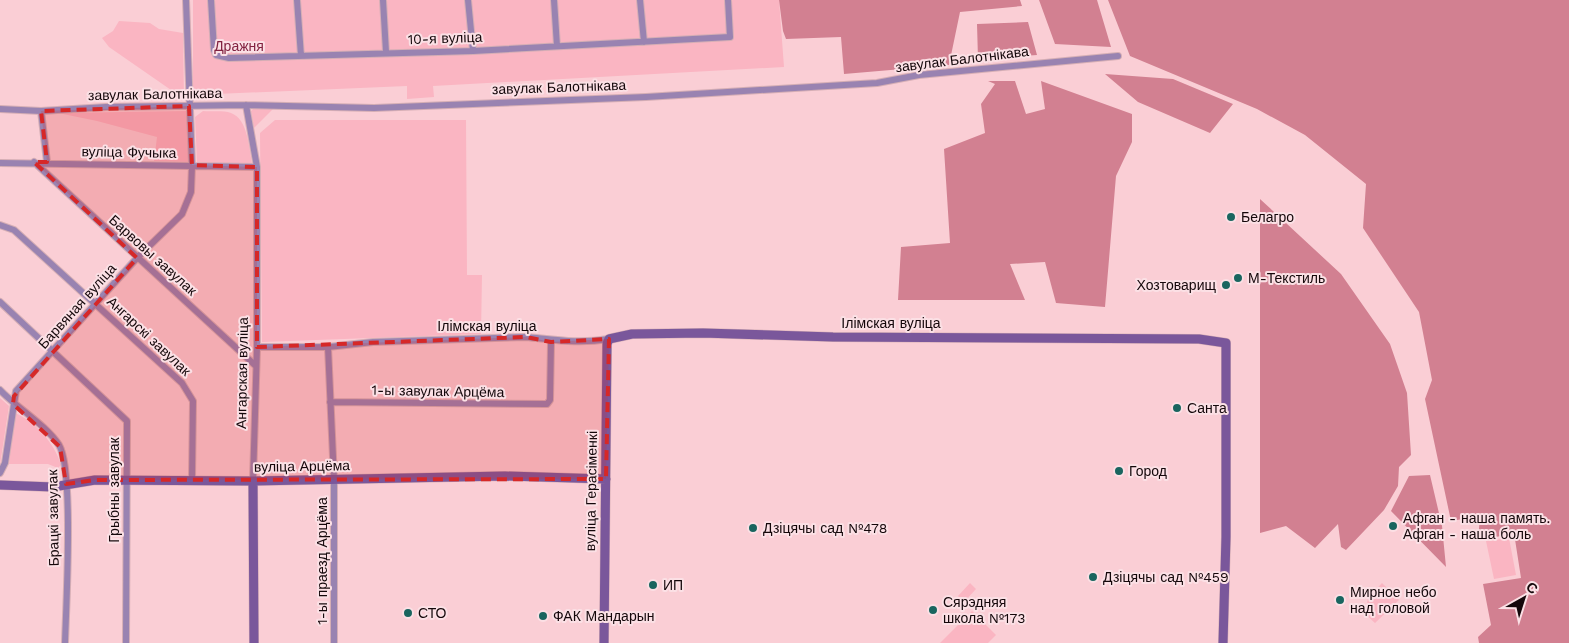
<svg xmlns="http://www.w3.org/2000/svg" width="1569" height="643" font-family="'Work Sans',sans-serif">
	<rect width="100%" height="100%" fill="#faced5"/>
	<path fill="#fab5c2" d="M193 0H779L784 67 433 86 434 97 407 99V86L193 95Z
		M119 21 150 23 159 29 183 33 184 99 109 47 102 38 113 31Z
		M254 108H274L254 128 251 111Z
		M187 111 190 162 154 161 157 137 97 121 58 113Z
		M203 111C211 112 223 110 231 113 248 119 249 148 252 163H197L195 117Z
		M275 120H466L467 275H482L481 334 262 342 260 133Z
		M0 398 9 406 0 465Z
		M15 413C36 422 55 444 61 465L58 468 48 464H9Z
		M1509 538 1516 575 1494 579 1486 541Z
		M970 583 976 589 964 602 958 596Z
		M1382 583 1399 600 1375 623 1365 614 1368 598Z
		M972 611 996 635 988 643H940Z"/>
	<path fill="#d28091" d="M779 0H1020L1022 6 960 12 949 65 844 74 841 37 786 39 783 31Z
		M1039 0H1097L1111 47 1055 44Z
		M1108 0H1569V643H1479L1478 637 1491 625 1483 584 1521 578 1514 533 1478 541 1480 516 1451 521 1425 399 1432 380 1419 312 1363 228 1366 184 1305 135 1257 109 1130 56Z
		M1028 22 1037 55 978 59 977 24Z
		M1105 74 1173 79 1233 104 1210 133 1138 102Z
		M988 81H1015L1026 114 1045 109 1041 81 1132 114V142L1116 176 1105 307 1056 303 1045 262 1010 264 1025 300H898L901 247 950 243 944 149 985 133 981 104 995 84Z
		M1260 199 1341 274 1390 344 1407 393 1411 455 1399 467 1398 486 1384 510 1346 550 1341 547 1338 524 1315 548 1286 526 1260 533Z
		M1430 475 1442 526 1446 567 1391 511 1409 476Z"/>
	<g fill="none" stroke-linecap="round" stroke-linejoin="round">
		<g stroke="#d5aeb5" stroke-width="8">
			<path id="street" d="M211 0 214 50 216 55 229 58 473 51 730 37 728 0
				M297 0 301 56
				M383 0 386 52
				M468 0 473 51
				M554 0 557 46
				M640 0 644 42
				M246 105 257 167V347L253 481
				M0 109 41 111 106 107 246 105 374 108 646 97 877 83 919 75 1118 56
				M41 111 47 162
				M34 162 256 366
				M0 163 257 167
				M0 225 14 230 182 383 193 401 192 480
				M0 302 127 421 126 643
				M257 347H328L373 342 526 337C557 340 578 344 609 339
				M328 347 334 479V643
				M0 390C17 408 46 425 59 445 74 470 66 607 65 643
				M330 402 547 404 550 400 551 342
				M0 473 5 463 16 391 137 258 182 214 191 192 192 165 186 0"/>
		</g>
		<g stroke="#d5aeb5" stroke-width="10">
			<path id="secondary" d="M253 481 254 643
				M0 485 53 487 95 480 253 481 505 476 606 479
				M604 643 607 344 609 339 632 334 703 333 833 337 1199 339 1226 343V537L1223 643"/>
		</g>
		<use href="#street" stroke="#9983b1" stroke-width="6"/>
		<use href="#secondary" stroke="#7a579b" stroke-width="9"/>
	</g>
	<path fill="#d62828" fill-opacity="0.2" stroke="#d62828" stroke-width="4" stroke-dasharray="10 6" stroke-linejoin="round" d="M189 106 192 165 257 167V347L526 337 551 342 609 339 606 479 95 480 66 484 60 447 13 404 14 396 137 258 34 162H47L41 111Z"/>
	<g fill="#19655f" stroke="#fbe0e5" stroke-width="2">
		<circle cx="1231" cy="217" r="5"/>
		<circle cx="1238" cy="278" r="5"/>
		<circle cx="1226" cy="285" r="5"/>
		<circle cx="1177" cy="408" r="5"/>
		<circle cx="1119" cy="471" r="5"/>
		<circle cx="1393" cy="526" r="5"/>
		<circle cx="753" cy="528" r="5"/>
		<circle cx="1093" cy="577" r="5"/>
		<circle cx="653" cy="585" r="5"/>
		<circle cx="1340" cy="600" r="5"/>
		<circle cx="933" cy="610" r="5"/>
		<circle cx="408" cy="613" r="5"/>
		<circle cx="543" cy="616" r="5"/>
	</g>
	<g text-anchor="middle" stroke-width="4" stroke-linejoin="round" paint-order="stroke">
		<g font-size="14" fill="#14070a" stroke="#fbe0e5">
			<text transform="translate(445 38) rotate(-2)" y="5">10-я вуліца</text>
			<text transform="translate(962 59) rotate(-7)" y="5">завулак Балотнікава</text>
			<text transform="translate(559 87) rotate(-2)" y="5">завулак Балотнікава</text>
			<text transform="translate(155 94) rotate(-1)" y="5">завулак Балотнікава</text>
			<text transform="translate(129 152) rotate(1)" y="5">вуліца Фучыка</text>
			<text transform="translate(153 255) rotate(42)" y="5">Барвовы завулак</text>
			<text transform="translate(77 306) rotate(-48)" y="5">Барвяная вуліца</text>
			<text x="891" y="328">Ілімская вуліца</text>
			<text x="487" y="331">Ілімская вуліца</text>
			<text transform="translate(149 336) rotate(43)" y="5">Ангарскі завулак</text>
			<text transform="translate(242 373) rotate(-89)" y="5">Ангарская вуліца</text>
			<text transform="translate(438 391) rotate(1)" y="5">1-ы завулак Арцёма</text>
			<text transform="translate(302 466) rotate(-1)" y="5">вуліца Арцёма</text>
			<text transform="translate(114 490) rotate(-90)" y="5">Грыбны завулак</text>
			<text transform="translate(591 491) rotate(-89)" y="5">вуліца Герасіменкі</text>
			<text transform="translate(53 518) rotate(-91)" y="5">Брацкі завулак</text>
			<text transform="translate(322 561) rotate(-90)" y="5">1-ы праезд Арцёма</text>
		</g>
		<g font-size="14" fill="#822240" stroke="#fbe0e5">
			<text x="239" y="51">Дражня</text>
		</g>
		<g font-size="14" fill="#14070a" stroke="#fbe0e5" text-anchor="start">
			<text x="1241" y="222">Белагро</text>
			<text x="1248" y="283">М-Текстиль</text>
			<text x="1216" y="290" text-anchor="end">Хозтоварищ</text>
			<text x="1187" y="413">Санта</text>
			<text x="1129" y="476">Город</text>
			<text x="1403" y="523">Афган - наша память.<tspan x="1403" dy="16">Афган - наша боль</tspan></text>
			<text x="763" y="533">Дзіцячы сад №478</text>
			<text x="1103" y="582">Дзіцячы сад №459</text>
			<text x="663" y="590">ИП</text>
			<text x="1350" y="597">Мирное небо<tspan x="1350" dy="16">над головой</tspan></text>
			<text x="943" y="607">Сярэдняя<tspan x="943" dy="16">школа №173</tspan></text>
			<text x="418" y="618">СТО</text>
			<text x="553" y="621">ФАК Мандарын</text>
		</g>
	</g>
	<g transform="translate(1524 598) rotate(39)" stroke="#fbe0e5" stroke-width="4" paint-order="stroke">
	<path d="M0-4L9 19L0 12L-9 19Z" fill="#14070a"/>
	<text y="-8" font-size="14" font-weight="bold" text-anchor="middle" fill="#14070a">С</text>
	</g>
</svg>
